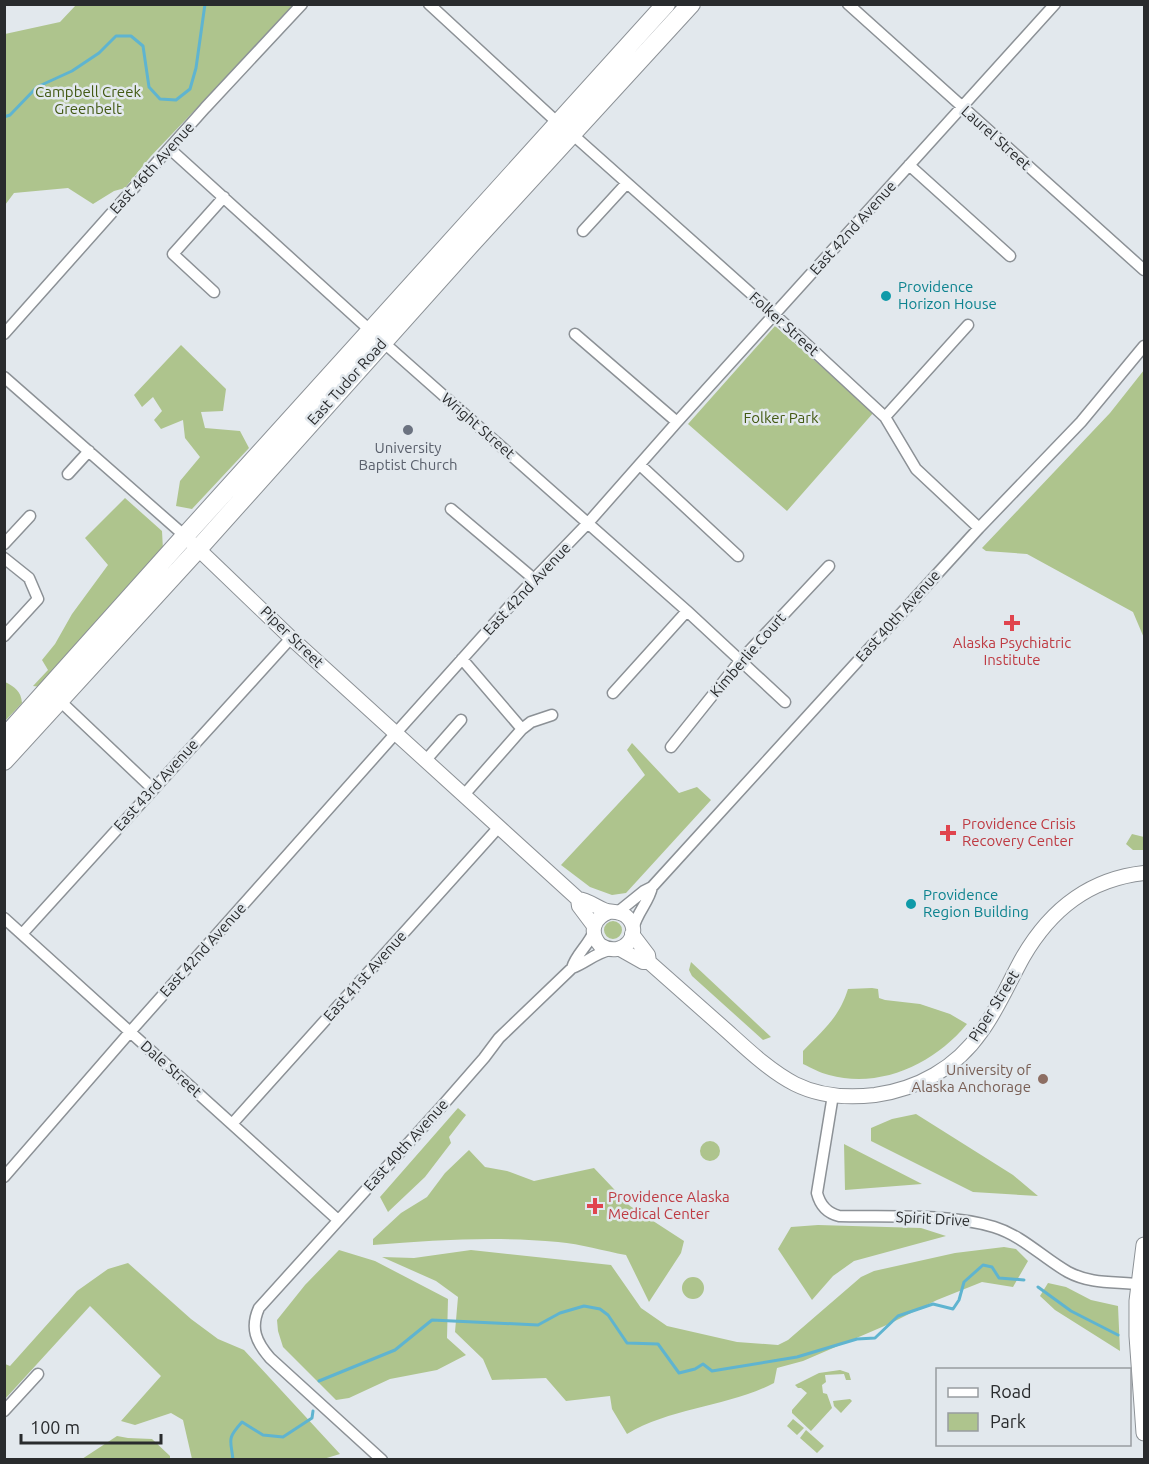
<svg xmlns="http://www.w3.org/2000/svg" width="1149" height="1464" font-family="Ubuntu,sans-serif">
  <rect width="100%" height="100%" fill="#e2e8ed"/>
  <!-- green -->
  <path fill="#aec48d" d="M76,5H295L151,156L125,188L114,191L93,204L68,188L14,193L5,205V34L60,22Z
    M775,326L874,412L787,511L688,424Z
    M181,345L226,389L223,411L201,412L205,428L240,431L249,448L192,509L176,506L180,481L200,457L185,438L183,420L161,429L154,420L162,411L153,397L142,407L134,395Z
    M1144,370V638L1133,612L1027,554L986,551L982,548L1110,413Z
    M125,498L162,531L163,550L41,687L33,686L48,670L42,660L55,644L72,614L108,565L85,538Z
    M5,682C15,687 21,691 22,703L5,721Z
    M632,743L679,793L697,787L711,800L626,893L612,895L590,887L561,865L645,775L627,750Z
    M1132,834L1144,837V850H1133L1126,844Z
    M604 930a9 9 0 1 1 18 0a9 9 0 1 1-18 0Z
    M691,962L771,1037L763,1040L692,976L689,970Z
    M872,988L878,989L879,998L885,1000L920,1004L950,1014L967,1024C934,1064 881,1089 829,1075C820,1073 812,1068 803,1064V1051C823,1030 839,1018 848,989Z
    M458,1108L466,1115L449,1137L451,1143L425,1177L388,1212L380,1197Z
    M916,1114L1013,1175L1038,1196L973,1192L871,1141V1128L892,1119Z
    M700 1151a10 10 0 1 1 20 0a10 10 0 1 1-20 0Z
    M844,1144L922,1184L845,1190Z
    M469,1150L485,1167L507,1171L534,1181L594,1168L630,1206L684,1241L681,1253L649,1302L626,1255C604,1251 581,1244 558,1242C496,1236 435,1240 373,1245V1239L401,1213L427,1197L445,1173Z
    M818,1225L921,1228L946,1236L854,1261L833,1276L812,1300L778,1249L791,1227Z
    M1004,1247L1016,1249L1028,1261L1013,1287L982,1282L937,1300L889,1324L803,1361L777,1368L774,1383C728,1407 672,1407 627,1434L612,1409L610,1396L566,1401L546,1378L492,1380L483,1359L455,1332L458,1297L436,1281L382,1257L414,1258L471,1250L611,1265L641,1308L667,1326L737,1342L778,1345L788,1340L861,1277L874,1271L955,1253Z
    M339,1250L375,1261L448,1299L447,1338L466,1355L437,1370L390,1379L349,1398L336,1400L283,1347L278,1331L277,1320L305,1285Z
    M128,1263L191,1319L218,1339L244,1350L340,1454L320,1460L192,1459L183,1420L171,1413L135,1425L121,1421L161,1376L90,1306L5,1399V1364L10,1366L77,1291L108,1269Z
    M682 1288a11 11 0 1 1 22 0a11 11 0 1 1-22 0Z
    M1048,1283L1066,1287L1091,1300L1118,1306L1120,1351L1055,1310L1040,1296Z
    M840,1370L849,1373L851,1380H846L844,1374L825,1375L826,1382L822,1385L823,1393L827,1394L832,1408L811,1431L792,1413V1410L807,1393L801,1388H798L795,1385L819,1373Z
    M850,1399L852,1401L841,1413L834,1406L833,1401Z
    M793,1419L804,1428L797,1435L787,1426Z
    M806,1430L824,1446L817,1453L800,1438Z
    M117,1436L128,1438L152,1439L170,1456V1459H82Z"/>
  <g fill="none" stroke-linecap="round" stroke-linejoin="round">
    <!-- stream -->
    <path stroke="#5fb4d0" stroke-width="3" d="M4,117L10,115L37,87L72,71L99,53L116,36H131L143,46L149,87L160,99L176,100L190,89L196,68L205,4
      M1038,1287L1071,1311L1118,1335
      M319,1381L395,1350L432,1320L538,1325L560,1313L584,1306L600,1309L608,1315L627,1343L658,1344L679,1373L695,1369L703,1364L712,1371L797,1357L857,1339L875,1338L898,1316L933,1304L953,1309L959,1300L964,1282L983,1265L992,1267L999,1278L1024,1280
      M233,1460C231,1439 226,1440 242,1422L263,1435L283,1437L312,1418L313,1411"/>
    <!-- minor casing -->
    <g stroke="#8c9196" stroke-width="13">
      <path id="minor" d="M429,4L558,123
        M848,4L1144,270
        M572,134L774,314L885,417L916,469L979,528
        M170,149L383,342L687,611L785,702
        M909,165L1010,256
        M583,231L627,183
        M214,292L173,254L224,197
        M4,334L205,108L302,4
        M575,334L677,422
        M4,377L185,536
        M885,417L968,325
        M640,465L738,556
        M68,474L89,451
        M451,509L534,579
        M4,544L30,516
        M4,558L29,578L38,599L4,636
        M462,659L522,729
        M613,693L687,611
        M59,700L153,789
        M671,747L740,661L829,566
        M425,761L461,720
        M463,796L522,729L531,722L552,715
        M618,912L644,891L652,887L979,528L1081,422L1144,346
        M4,918L338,1220
        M633,929C637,912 649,902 652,887
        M22,934L291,638
        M572,968C576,954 589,945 594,931
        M833,1095L817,1193C820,1205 827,1213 839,1216C887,1217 949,1213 994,1227C1023,1236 1043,1258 1068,1272C1092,1285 1118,1281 1144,1285
        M232,1124L498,828
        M4,1177L130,1032L395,734L534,579L588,523L677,422L1055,4
        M4,1411L38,1374
        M382,1460L270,1358C256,1342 250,1328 259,1308L442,1106L484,1058L499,1038L572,968C586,963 595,953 610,950"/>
    </g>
    <!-- tertiary casing -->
    <g stroke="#8c9196" stroke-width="16">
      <path id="tertiary" d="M193,544L291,638L578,899C587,900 595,906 604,910C611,913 619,910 626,916C645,932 623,960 600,945C589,933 593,918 609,912
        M578,899L579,906L594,926
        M632,934L648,955L649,962
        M620,949L643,962H649C675,985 701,1008 727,1031C748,1050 770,1071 795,1084C819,1096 849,1098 875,1095C918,1089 956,1068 981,1032C998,1009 1009,982 1023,957C1051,909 1089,879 1144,873"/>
    </g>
    <!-- secondary casing -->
    <g stroke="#8c9196" stroke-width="17">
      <path id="secondary" d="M1144,1245L1137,1301V1336L1144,1433"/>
    </g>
    <!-- primary casing -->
    <g stroke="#8c9196" stroke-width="20">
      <path id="primary" d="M4,738L185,536L666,4
        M4,761L198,549L471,244L691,4"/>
    </g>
    <!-- minor -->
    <use href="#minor" stroke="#fff" stroke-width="10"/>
    <!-- tertiary -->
    <use href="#tertiary" stroke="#fff" stroke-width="14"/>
    <!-- secondary -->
    <use href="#secondary" stroke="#fff" stroke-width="15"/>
    <!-- primary -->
    <use href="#primary" stroke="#fff" stroke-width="18"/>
  </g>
  <!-- markers -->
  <g fill="#0f9aa8" stroke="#e2e8ed" stroke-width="2">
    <circle cx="886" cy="296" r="6"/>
    <circle cx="911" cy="904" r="6"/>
  </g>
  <circle fill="#6b7280" stroke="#e2e8ed" stroke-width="2" cx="408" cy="430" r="6"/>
  <g fill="#e0444e" stroke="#e2e8ed" stroke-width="2">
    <path d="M1009 614h6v6h6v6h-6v6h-6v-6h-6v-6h6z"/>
    <path d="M945 824h6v6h6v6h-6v6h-6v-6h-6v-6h6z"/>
    <path d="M592 1197h6v6h6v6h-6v6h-6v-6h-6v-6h6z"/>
  </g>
  <circle fill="#8d6e63" stroke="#e2e8ed" stroke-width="2" cx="1043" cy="1079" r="6"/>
  <g text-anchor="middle" stroke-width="5" stroke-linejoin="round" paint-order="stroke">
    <!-- park labels -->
    <g font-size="15" fill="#435a14" stroke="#e2e8ed">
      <text x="88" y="97">Campbell Creek<tspan x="88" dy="17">Greenbelt</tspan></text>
      <text x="781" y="423">Folker Park</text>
    </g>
    <!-- street labels -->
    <g font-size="15" fill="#292b2d" stroke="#e2e8ed">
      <text transform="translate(996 138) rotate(42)" y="5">Laurel Street</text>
      <text transform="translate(152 168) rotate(-48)" y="5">East 46th Avenue</text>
      <text transform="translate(853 228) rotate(-48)" y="5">East 42nd Avenue</text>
      <text transform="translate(784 324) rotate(42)" y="5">Folker Street</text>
      <text transform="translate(347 382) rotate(-48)" y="5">East Tudor Road</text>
      <text transform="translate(478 426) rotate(41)" y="5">Wright Street</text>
      <text transform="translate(527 589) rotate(-47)" y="5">East 42nd Avenue</text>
      <text transform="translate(898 616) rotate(-48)" y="5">East 40th Avenue</text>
      <text transform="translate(292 637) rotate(44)" y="5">Piper Street</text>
      <text transform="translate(748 655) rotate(-49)" y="5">Kimberlie Court</text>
      <text transform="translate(156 785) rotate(-48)" y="5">East 43rd Avenue</text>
      <text transform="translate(203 950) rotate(-48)" y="5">East 42nd Avenue</text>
      <text transform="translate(365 976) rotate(-48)" y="5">East 41st Avenue</text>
      <text transform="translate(994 1006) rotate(-58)" y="5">Piper Street</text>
      <text transform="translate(171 1069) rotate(42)" y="5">Dale Street</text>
      <text transform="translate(406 1145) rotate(-48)" y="5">East 40th Avenue</text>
      <text transform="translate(933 1219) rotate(3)" y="5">Spirit Drive</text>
    </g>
    <!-- culture labels -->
    <g font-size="15" fill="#0d838f" stroke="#e2e8ed" text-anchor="start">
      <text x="898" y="292">Providence<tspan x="898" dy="17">Horizon House</tspan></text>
      <text x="923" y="900">Providence<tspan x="923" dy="17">Region Building</tspan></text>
    </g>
    <!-- worship labels -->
    <g font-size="15" fill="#5b616d" stroke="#e2e8ed">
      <text x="408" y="453">University<tspan x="408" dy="17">Baptist Church</tspan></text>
    </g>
    <!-- health labels -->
    <g font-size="15" fill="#be3a42" stroke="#e2e8ed" text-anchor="start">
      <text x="1012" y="648" text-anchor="middle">Alaska Psychiatric<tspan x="1012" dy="17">Institute</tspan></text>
      <text x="962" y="829">Providence Crisis<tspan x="962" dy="17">Recovery Center</tspan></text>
      <text x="608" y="1202">Providence Alaska<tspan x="608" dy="17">Medical Center</tspan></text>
    </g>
    <!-- education labels -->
    <g font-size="15" fill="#785e54" stroke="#e2e8ed" text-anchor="end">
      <text x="1031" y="1075">University of<tspan x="1031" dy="17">Alaska Anchorage</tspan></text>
    </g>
  </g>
  <!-- border -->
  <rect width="1149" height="1464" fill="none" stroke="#292b2d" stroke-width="12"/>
  <!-- legend -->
  <rect x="936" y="1368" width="195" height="78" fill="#e2e8ed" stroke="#989ca0" stroke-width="1.5"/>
  <rect x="948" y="1388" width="30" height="9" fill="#ffffff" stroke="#989ca0" stroke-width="1.5"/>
  <text x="990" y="1398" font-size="18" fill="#292b2d">Road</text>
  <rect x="948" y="1413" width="30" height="18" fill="#aec48d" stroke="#989ca0" stroke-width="1.5"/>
  <text x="990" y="1428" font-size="18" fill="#292b2d">Park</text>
  <!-- scale -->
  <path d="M21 1434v9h140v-9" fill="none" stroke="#292b2d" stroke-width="3"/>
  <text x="30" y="1434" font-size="18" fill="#292b2d" stroke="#e2e8ed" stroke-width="4.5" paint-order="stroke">100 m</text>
</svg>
